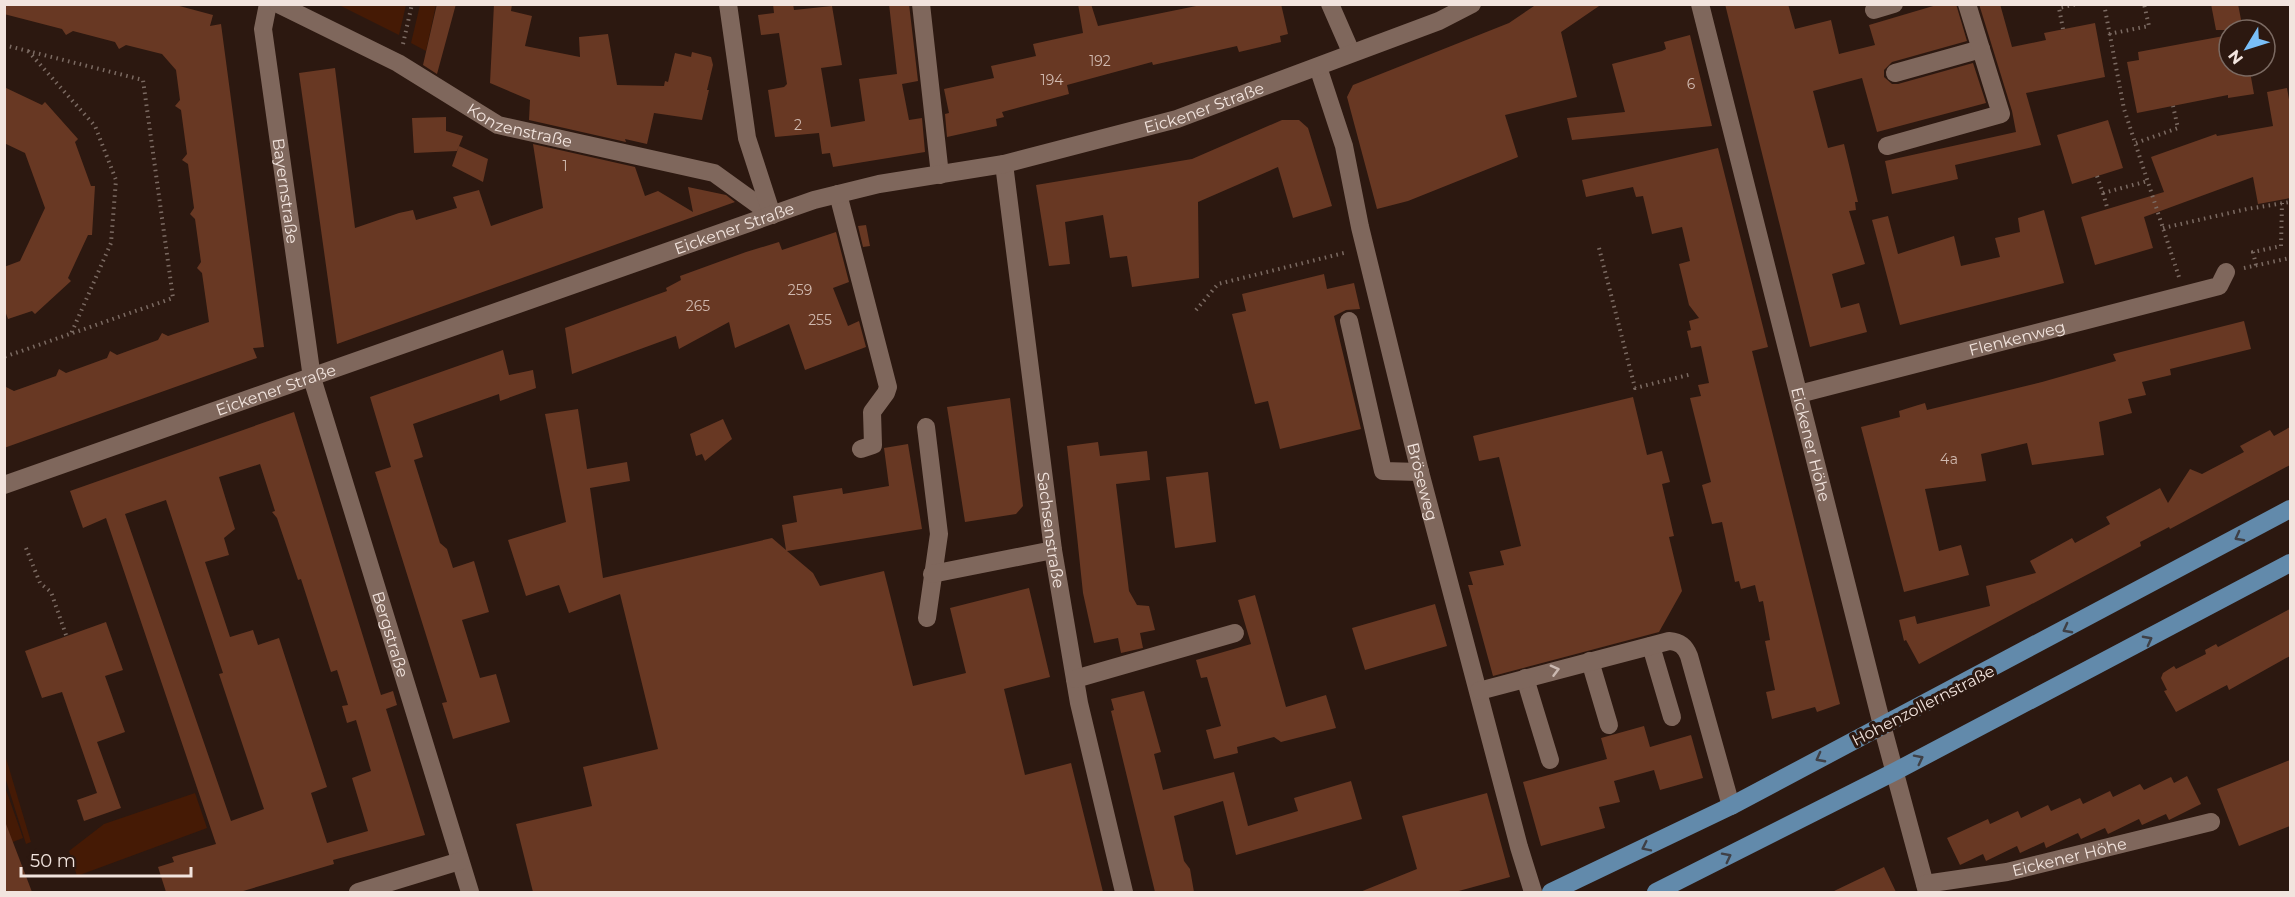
<svg xmlns="http://www.w3.org/2000/svg" width="2295" height="897" font-family="Montserrat,sans-serif">
  <rect width="100%" height="100%" fill="#2c1810"/>
  <!-- green -->
  <path fill="#451a05" d="M339,5H406L399,35Z
    M420,5H436L426,51L411,43Z
    M6,758L31,842L26,844L5,777Z
    M4,784L23,838L5,845H4Z
    M195,793L207,828L77,876L69,851L104,824Z"/>
  <!-- building -->
  <path fill="#683823" fill-rule="evenodd" d="M4,4H172L213,15L210,26L221,24L264,347L253,348L257,358L4,448V386L14,391L56,376L59,369L66,373L107,358L110,351L117,355L158,340L162,333L168,336L209,322L202,273L197,268L201,262L195,219L190,214L194,208L188,164L182,160L187,154L181,110L175,106L180,100L176,70L162,54L126,45L119,49L115,42L73,31L66,35L62,29L4,14Z
    M437,4H456L437,74L423,65Z
    M494,4H512L511,11L532,16L525,46L580,57L579,37L608,34L617,85L664,86L665,81L668,82L675,53L691,57L692,52L711,57L713,65L707,90H709L702,120L654,113L647,144L625,139L626,142L529,120L530,100L490,83Z
    M773,4H793L794,10L832,6L842,65L821,68L831,127L865,121L859,79L897,74L889,4H909L918,81L902,84L909,120L922,118L925,152L833,167L830,153L822,154L819,133L775,137L768,90L784,87L787,84L779,33L761,35L758,15L774,13Z
    M1078,4H1091L1098,26L1206,4H1281L1288,34L1280,36L1281,42L1239,52L1237,46L1153,65L1152,62L1067,85L1069,94L1002,112L1004,117L996,119L997,126L947,137L945,114L949,113L944,89L994,78L991,66L1036,56L1033,44L1083,33Z
    M1537,4H1602L1561,32L1577,97L1505,115L1518,157L1408,201L1377,209L1347,97L1353,85L1509,23Z
    M1725,4H1788L1795,29L1831,20L1839,54L1875,45L1869,25L1940,4H1956L1967,41L1892,62L1884,70V77L1892,84H1898L1973,63L1986,103L1877,132L1862,78L1813,91L1828,148L1844,144L1858,202H1855L1856,210L1849,211L1865,264L1832,274L1841,308L1859,303L1867,332L1810,347Z
    M1979,4H2000L2012,47L2046,40L2044,33L2095,23L2105,77L2026,93L2041,145L1955,165L1958,179L1892,194L1885,161L2016,132L2012,111Z
    M2211,4H2238L2243,30H2216Z
    M1690,35L1712,126L1572,140L1567,118L1625,112L1612,64L1662,51L1666,49L1664,42Z
    M2229,35V66H2249L2254,94L2228,98V95L2137,113L2127,62L2139,60L2138,52Z
    M335,68L355,228L399,213L413,210L416,220L457,208L453,197L479,190L491,226L543,208L533,144L635,167L645,196L658,191L693,212L688,187L726,195L735,202L337,344L299,73Z
    M4,87L42,105L45,102L78,139L75,142L91,186H95L92,235H88L68,278L71,281L35,314L32,311L8,319L4,308V267L20,261L45,208L25,153L4,143Z
    M2287,88L2290,105V198L2258,204L2253,177L2144,217L2153,248L2095,265L2081,217L2164,192L2151,157L2216,134L2217,136L2273,126L2267,92Z
    M446,117V131L463,136L457,151L414,153L412,118Z
    M1282,120H1299L1308,128L1332,206L1293,218L1278,167L1198,202L1199,278L1132,287L1127,256L1110,258L1103,215L1065,222L1070,264L1049,266L1036,185L1192,159Z
    M2108,120L2123,168L2072,184L2057,135Z
    M459,146L488,159L483,182L452,166Z
    M1718,148L1768,347L1752,351L1840,704L1817,712L1815,707L1772,719L1766,692L1775,690L1765,641L1770,640L1763,601L1759,602L1755,585L1741,589L1739,581L1735,582L1722,522L1712,524L1702,485L1711,482L1690,398L1701,396L1698,385L1709,383L1701,346L1691,348L1687,331L1691,330L1689,321L1699,318L1689,305L1679,264L1690,261L1682,227L1652,234L1643,196L1636,197L1633,187L1586,197L1582,180Z
    M2044,210L2064,283L1900,325L1872,220L1888,216L1898,254L1954,236L1961,266L2000,257L1995,238L2020,232L2018,218Z
    M866,225L870,246L863,247L858,226Z
    M836,232L849,282L833,288L848,326L859,321L866,347L805,370L789,324L735,348L729,322L679,349L676,336L572,374L565,328L667,291L666,288L681,280L680,276L746,252L779,242L782,250Z
    M1324,274L1327,289L1354,283L1360,309L1346,310L1334,316L1361,429L1280,449L1268,401L1255,404L1232,314L1246,311L1242,294Z
    M2244,321L2251,349L2170,369L2171,375L2142,382L2146,395L2128,399L2132,413L2099,422L2104,455L2032,465L2027,443L1981,454L1986,481L1925,489L1939,551L1961,545L1969,575L1904,592L1861,427L1900,417L1899,411L1915,406L1925,403L1927,410L2042,382L2116,361L2113,354Z
    M503,350L509,375L533,370L536,388L500,401L499,394L413,424L423,457L414,460L440,543L447,549L453,568L474,561L489,612L462,620L480,678L496,674L510,722L453,739L442,703L447,702L375,472L391,467L370,397Z
    M1633,397L1647,455L1662,451L1670,482L1662,484L1674,536L1669,537L1682,591L1659,632L1493,676L1468,585H1473L1469,572L1504,565L1500,551L1521,546L1499,457L1479,461L1473,436Z
    M1010,398L1023,506L1016,514L965,522L947,407Z
    M578,409L587,469L627,462L630,481L590,488L603,578L772,538L786,550L782,525L797,522L793,496L842,488L843,494L889,486L884,448L908,444L922,529L787,551L813,573L820,586L884,571L913,686L966,673L950,608L1029,588L1050,677L1004,689L1025,775L1071,763L1103,892H533L516,824L592,806L583,767L658,749L620,594L569,613L559,585L526,596L508,540L566,522L545,414Z
    M294,412L381,695L393,691L397,705L386,709L425,835L333,860L334,864L240,892H166L158,867L174,862L172,857L216,844L106,518L83,528L70,491ZM260,464L275,511L272,512L277,518L298,580L301,579L331,672L337,670L348,705L342,706L347,723L356,720L371,771L352,778L368,831L327,843L311,793L327,787L279,638L258,645L253,630L230,637L205,562L229,555L224,538L235,529L219,477ZM166,500L223,673L219,674L264,809L231,821L125,514Z
    M723,419L732,439L705,461L702,454L696,456L690,434Z
    M2290,427V465L2170,529L2169,527L2146,539L2140,542L2141,546L1919,664L1906,640L1904,641L1899,620L1915,616L1917,624L1990,606L1986,586L2036,573L2030,561L2072,538L2075,543L2110,524L2106,517L2151,493L2160,488L2168,503L2190,469L2202,474L2244,452L2240,446L2270,430L2274,436Z
    M1098,442L1100,456L1147,451L1150,480L1116,484L1129,591L1137,605L1149,606L1155,630L1140,633L1143,648L1121,653L1118,638L1094,643L1083,593L1077,536L1067,446Z
    M1208,472L1216,542L1175,548L1166,477Z
    M1255,595L1286,707L1326,695L1336,728L1281,742L1274,737L1237,747L1238,753L1214,759L1206,730L1221,726L1207,677L1201,678L1196,660L1251,644L1238,600Z
    M1435,604L1447,646L1365,670L1352,628Z
    M2290,609V656L2229,690L2227,685L2176,712L2164,691L2167,690L2161,678L2163,673L2174,666L2176,669L2206,654L2205,650L2216,644L2218,647Z
    M106,622L123,670L105,676L125,732L97,742L121,808L84,821L77,800L97,793L62,692L42,698L25,651Z
    M1144,691L1161,752L1154,754L1163,790L1234,772L1248,826L1298,811L1294,798L1351,781L1362,819L1236,855L1223,801L1174,816L1184,861L1190,869L1194,892H1155L1111,711L1114,710L1111,699Z
    M1644,726L1650,747L1691,735L1703,778L1660,790L1654,770L1614,781L1620,802L1599,807L1605,828L1541,846L1523,782L1607,759L1601,738Z
    M2290,760V826L2239,846L2217,789Z
    M2187,776L2201,804L2169,820L2166,814L2142,825L2139,819L2108,834L2105,828L2081,839L2078,833L2046,848L2044,842L2020,853L2017,846L1986,861L1983,854L1960,865L1947,838L1988,819L1990,824L2018,811L2021,818L2048,805L2051,811L2080,798L2083,804L2110,791L2113,797L2140,784L2144,790L2171,777L2174,783Z
    M1487,793L1510,877L1455,892H1360L1417,869L1402,816Z
    M6,824L32,892H4Z
    M1884,867L1896,892H1832Z"/>
  <g fill="none" stroke-linecap="round" stroke-linejoin="round">
    <!-- path -->
    <path stroke="#7b6a62" stroke-width="4" stroke-dasharray="1.5 4.5" stroke-linecap="butt" d="M2104,4L2124,109L2179,277
      M2063,29L2059,8L2077,4
      M2109,34L2149,26L2144,4
      M403,44L412,4
      M4,45L143,80L173,298L4,357
      M28,51L95,126L116,180L111,243L71,334
      M2136,143L2178,128L2173,106
      M2097,176L2103,193L2148,181
      M2103,193L2107,207
      M2163,228L2247,209L2290,202
      M1599,248L1635,388L1692,374
      M2256,265L2253,252L2281,246L2282,203
      M2244,268L2290,258
      M1196,310L1218,284L1348,252
      M26,548L40,583L51,592L66,635"/>
    <!-- minor -->
    <g stroke="#7f675c" stroke-width="18">
      <path id="s1" d="M268,4L263,29L312,378L470,892"/>
      <path id="s2" d="M278,4L398,63L498,125L714,173L772,215"/>
      <path d="M728,4L747,138L772,215"/>
      <path d="M921,4L940,175"/>
      <path d="M1330,4L1351,52"/>
      <path id="s3" d="M1700,4L1882,725L1927,892"/>
      <path d="M1874,10L1894,4"/>
      <path id="s4" d="M1318,67L1344,146L1360,227L1420,472L1519,847L1533,892"/>
      <path d="M1895,73L1981,49"/>
      <path d="M1887,146L2001,114L1967,4"/>
      <path id="s5" d="M1004,164L1053,550L1079,703L1124,892"/>
      <path d="M838,194L888,387L886,393L872,412L873,445L861,449"/>
      <path d="M1349,321L1383,471L1420,472"/>
      <path id="s6" d="M1799,394L2219,286L2226,272"/>
      <path d="M926,427L939,534L927,618"/>
      <path id="s7" d="M4,485L814,200L879,184L1004,164L1177,119L1439,21L1472,4"/>
      <path d="M932,574L1053,550"/>
      <path d="M1651,646L1672,717"/>
      <path d="M1590,661L1609,725"/>
      <path d="M1525,678L1550,760"/>
      <path d="M1075,679L1235,633"/>
      <path d="M1479,691L1669,641C1680,642 1685,646 1689,656L1731,806"/>
      <path id="s8" d="M1925,884L2007,872L2211,822"/>
      <path d="M358,892L460,861"/>
    </g>
    <!-- major -->
    <path stroke="#628aab" stroke-width="18" d="M1551,892L1731,806L2290,509
      M1656,892L1896,771L2290,563"/>
  </g>
  <!-- one-way arrows -->
  <defs><path id="oneway-chevron" d="M-2-3.5L2.5 0L-2 3.5" fill="none" stroke-width="1.6" stroke-linecap="round" stroke-linejoin="round" transform="scale(1.5)"/></defs>
  <g stroke="#3f4046">
    <use href="#oneway-chevron" transform="translate(2239 537) rotate(152)"/>
    <use href="#oneway-chevron" transform="translate(2067 629) rotate(152)"/>
    <use href="#oneway-chevron" transform="translate(2148 640) rotate(-28)"/>
    <use href="#oneway-chevron" transform="translate(1820 758) rotate(152)"/>
    <use href="#oneway-chevron" transform="translate(1919 759) rotate(-27)"/>
    <use href="#oneway-chevron" transform="translate(1646 847) rotate(154)"/>
    <use href="#oneway-chevron" transform="translate(1727 857) rotate(-27)"/>
  </g>
  <use stroke="#cab8b0" href="#oneway-chevron" transform="translate(1555 670) rotate(-15)"/>
  <g text-anchor="middle" stroke-width="6" stroke-linejoin="round" paint-order="stroke">
    <!-- number labels -->
    <g font-size="14" fill="#d0b9af">
      <text x="1100" y="66">192</text>
      <text x="1052" y="85">194</text>
      <text x="1691" y="89">6</text>
      <text x="798" y="130">2</text>
      <text x="565" y="171">1</text>
      <text x="800" y="295">259</text>
      <text x="698" y="311">265</text>
      <text x="820" y="325">255</text>
      <text x="1949" y="464">4a</text>
    </g>
    <!-- street labels -->
    <g font-size="16" fill="#f2e4de" stroke="#2c1810">
      <text dy="6" stroke="none"><textPath href="#s7" startOffset="1260">Eickener Straße</textPath></text>
      <text dy="6" stroke="none"><textPath href="#s2" startOffset="272">Konzenstraße</textPath></text>
      <text dy="6" stroke="none"><textPath href="#s1" startOffset="189">Bayernstraße</textPath></text>
      <text dy="6" stroke="none"><textPath href="#s7" startOffset="774">Eickener Straße</textPath></text>
      <text dy="6" stroke="none"><textPath href="#s6" startOffset="225">Flenkenweg</textPath></text>
      <text dy="6" stroke="none"><textPath href="#s7" startOffset="288">Eickener Straße</textPath></text>
      <text dy="6" stroke="none"><textPath href="#s3" startOffset="454">Eickener Höhe</textPath></text>
      <text dy="6" stroke="none"><textPath href="#s4" startOffset="428">Bröseweg</textPath></text>
      <text dy="6" stroke="none"><textPath href="#s5" startOffset="369">Sachsenstraße</textPath></text>
      <text dy="6" stroke="none"><textPath href="#s1" startOffset="646">Bergstraße</textPath></text>
      <text transform="translate(1923 705) rotate(-27)" y="6">Hohenzollernstraße</text>
      <text dy="6" stroke="none"><textPath href="#s8" startOffset="147">Eickener Höhe</textPath></text>
    </g>
  </g>
  <!-- border -->
  <rect width="2295" height="897" fill="none" stroke="#f2e4de" stroke-width="12"/>
  <!-- north arrow -->
  <g transform="translate(2247 48) rotate(232)"><circle r="28" fill="#2c1810" stroke="#7b6a62" stroke-width="1.5"/>
  <path d="M0-4.5L10 22L0 15L-10 22Z" fill="#79bff8"/>
  <text y="-9" font-size="16" font-weight="bold" text-anchor="middle" fill="#f2e4de">N</text>
  </g>
  <!-- scale -->
  <path d="M21 867v9h170v-9" fill="none" stroke="#f2e4de" stroke-width="3"/>
  <text x="30" y="867" font-size="18" fill="#f2e4de" stroke="#2c1810" stroke-width="4.5" paint-order="stroke">50 m</text>
</svg>
